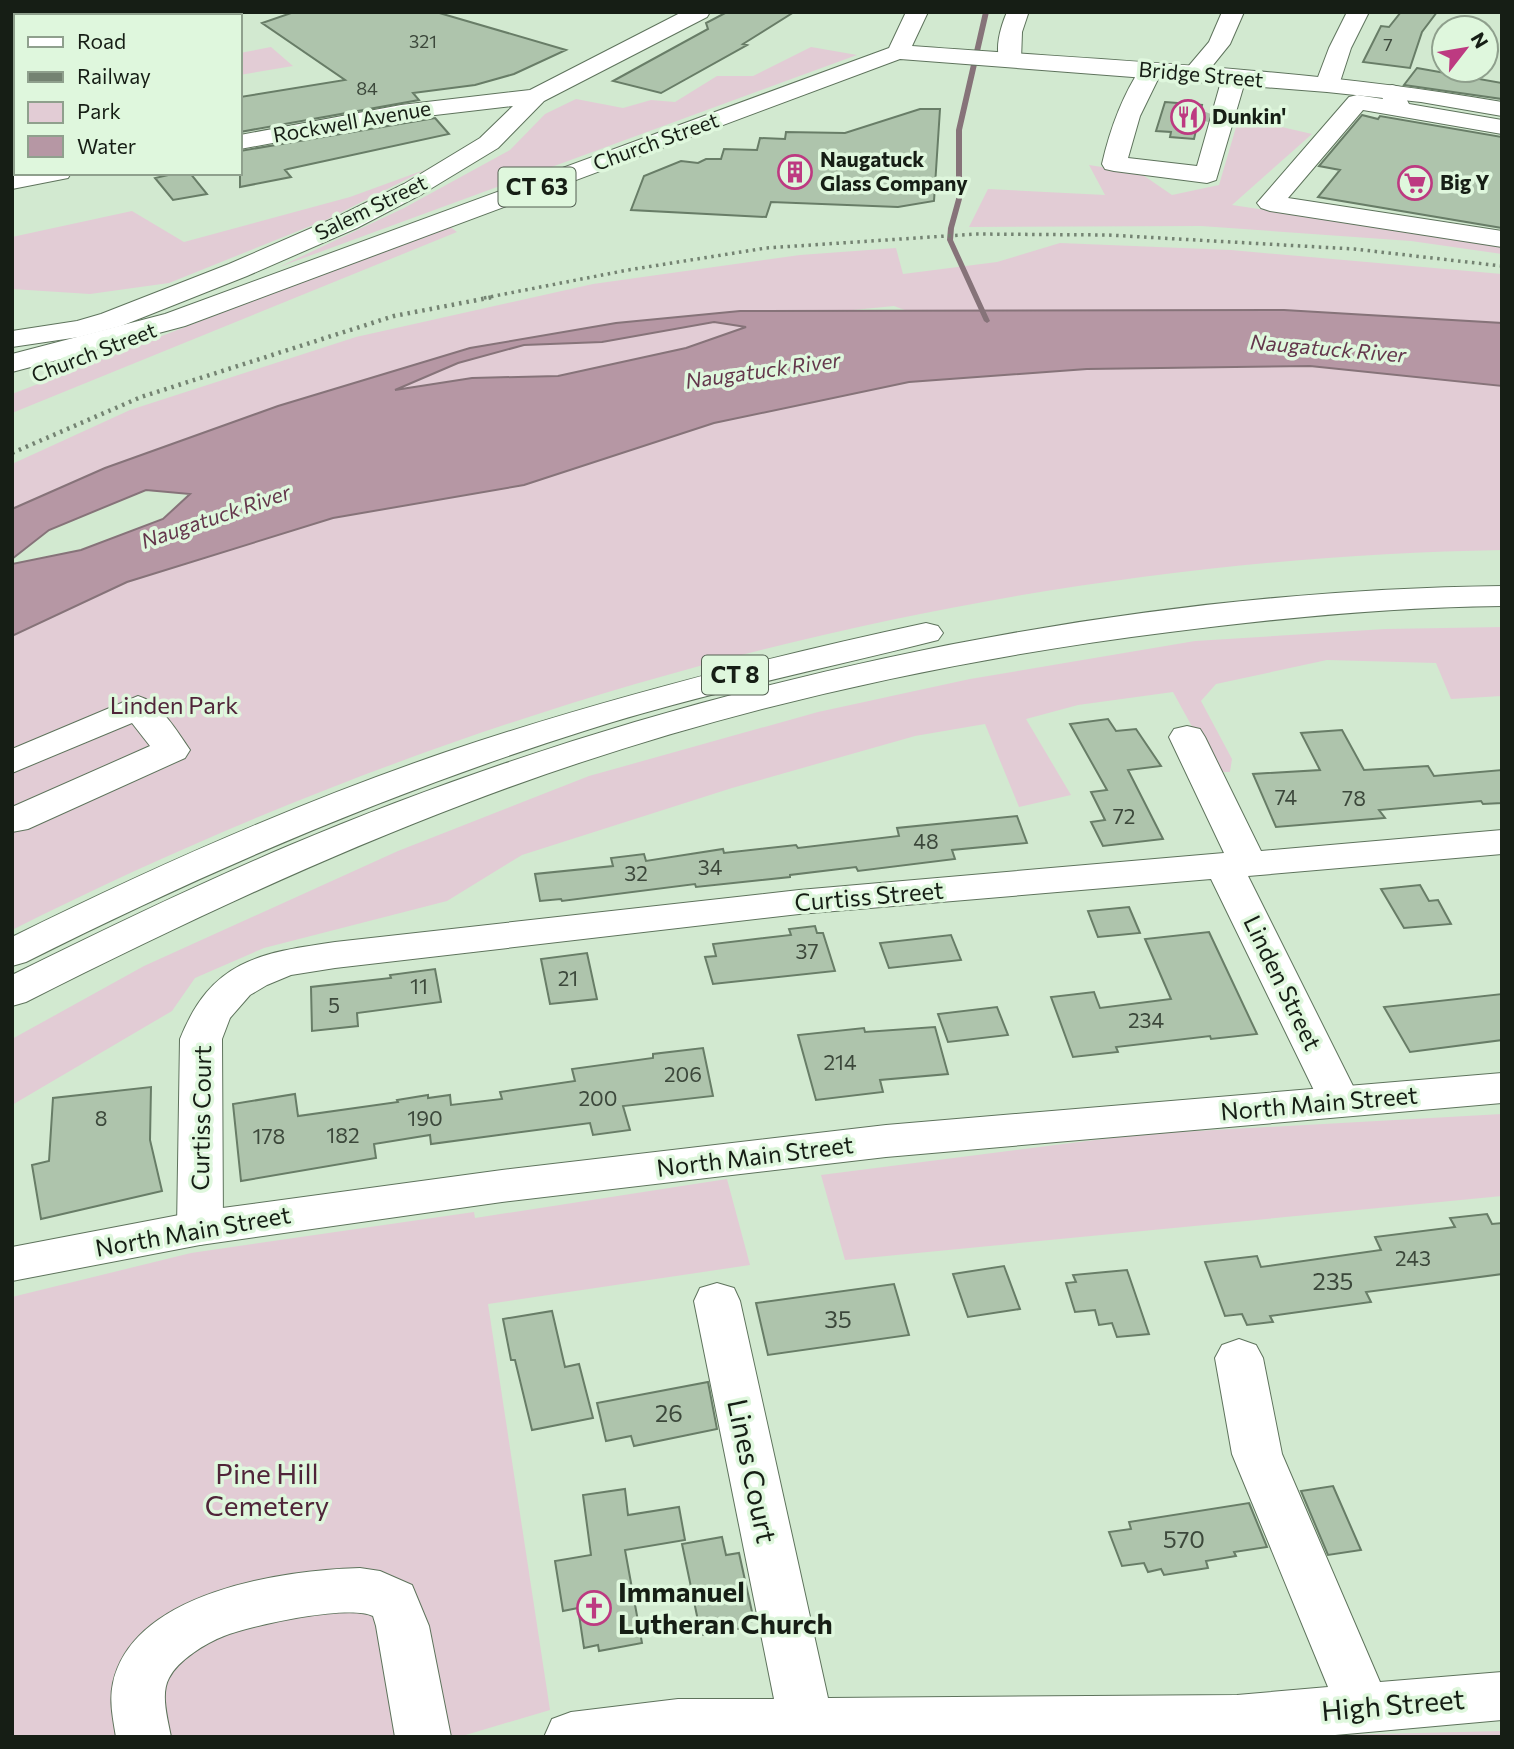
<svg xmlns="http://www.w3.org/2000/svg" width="1514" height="1749" font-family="Commissioner,sans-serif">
  <rect width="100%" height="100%" fill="#d2e9d0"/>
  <!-- green -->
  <path fill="#e2ccd5" d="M271,47L293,66L240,75V53Z
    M811,47L857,55L279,267L404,208L510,150L545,114L576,99L623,108L651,100L675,102L717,76H753Z
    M1239,117L1312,134L1232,205L1502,245V254L1411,241L1201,226L969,227L988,189L1105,195L1089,165L1140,173L1172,195L1219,185Z
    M427,169L328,219L169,283L90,294L12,289V237L132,211L184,242L350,197Z
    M448,225L457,232L12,413V394Z
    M1060,243L1231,250L1502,274V324H943L894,306L791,316L740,311L470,348L105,468L12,509V464L130,410L356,337L593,284L800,255L896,248L903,274L997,262Z
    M714,322L748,326L686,348L558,376L472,378L391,391L458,363L524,345L602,342Z
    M1310,366L1502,386V550C985,559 473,698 12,930V636L127,582L333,518L524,485L714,423L909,382L1087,369Z
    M1502,627V696L1451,699L1436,663L1327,660L1216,684L1201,701L1232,759L1230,772H1217L1173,692L1078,705L1026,719L1071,795L1019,807L985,724L915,736L732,788L522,855L447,901L264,948L195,978L172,1011L12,1105V1039L144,966L398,851L589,776L818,712L970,679L1195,641L1385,629Z
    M1502,1114V1196L845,1260L821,1175L1142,1134Z
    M727,1179L750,1265L488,1304L550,1710L459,1737H12V1297L191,1253L474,1212L475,1218Z
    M1502,1731V1737H1248Z"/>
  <!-- water -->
  <path fill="#b697a4" stroke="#867379" stroke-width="2" fill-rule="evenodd" d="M1284,310L1502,323V386L1310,366L1087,369L909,382L714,423L524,485L333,518L127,582L12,636V564L81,550L163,519L190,494L146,490L49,530L12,559V509L105,468L278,406L470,348L616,323L740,311ZM714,322L746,327L686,348L558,376L472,378L395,390L458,363L524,345L602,342Z"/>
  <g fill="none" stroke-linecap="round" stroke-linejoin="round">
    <!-- stream -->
    <path fill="#867379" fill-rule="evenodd" d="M983,12H989L962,130V199L954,228L953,240L990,321L987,323L984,321L947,240L948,228L956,199V130Z"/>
  </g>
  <!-- building -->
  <path fill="#aec4ac" stroke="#687d67" stroke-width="2" d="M294,12H436L566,50L514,74L475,85L413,93L419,100L240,132V97L345,80L262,23Z
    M727,12H794L743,44L747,45L661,93L613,81L708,29L706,23Z
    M1401,12H1437L1422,32L1410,68L1363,62L1381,26L1389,27Z
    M1417,68L1502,83V99L1404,85Z
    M1165,102L1202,105L1194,139L1170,137L1171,132L1156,131Z
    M920,109H940L934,201L898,207L771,202L766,217L631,210L644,176L681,161L698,163L706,159H721L724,149L757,150L760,138L785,139L786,132L845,133Z
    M1362,115L1378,119L1380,116L1502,137V228L1318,197L1340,170L1319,166Z
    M435,118L449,134L288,169L285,170L291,177L240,187V151Z
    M177,173H190L207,194L173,200L155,178Z
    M1108,719L1116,731L1136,729L1161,766L1128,770L1163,839L1103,846L1091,822L1105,820L1091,792L1107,790L1070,724Z
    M1342,730L1364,770L1428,766L1434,776L1502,770V803L1483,804L1481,801L1379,810L1385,818L1276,827L1253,774L1320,770L1301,733Z
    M1017,816L1027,843L952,850L955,859L858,871L856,867L790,875V877L696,887L695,884L562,901L561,899L540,901L535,874L613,866L611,858L644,854L646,861L723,849L724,853L796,845L798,848L899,836L897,828Z
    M1420,885L1429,901L1438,900L1451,924L1404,928L1381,889Z
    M1129,907L1140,933L1098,937L1088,911Z
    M815,926L817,933H823L835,971L713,984L705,957L716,956L713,944L791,935L789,929Z
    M1209,932L1257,1034L1211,1039L1210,1036L1116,1047L1118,1052L1073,1057L1051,997L1094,992L1100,1008L1171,999L1145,939Z
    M951,935L961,960L889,968L880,943Z
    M587,953L597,999L550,1004L541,959Z
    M435,969L441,1002L357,1013L358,1026L312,1031L311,987L391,978L390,975Z
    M1502,994V1040L1410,1052L1384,1007Z
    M997,1007L1008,1035L948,1042L938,1014Z
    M935,1027L948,1074L880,1080L883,1092L816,1100L798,1035L864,1028L865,1032Z
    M703,1048L713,1096L623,1106L630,1130L593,1135L590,1123L431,1144L430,1135L374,1144L376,1158L241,1181L233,1104L295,1094L298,1116L398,1102L397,1100L428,1095V1098L450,1095L451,1105L502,1099L500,1092L575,1081L572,1069L653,1058V1054Z
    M151,1087L150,1140L162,1191L41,1219L32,1165L49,1161L53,1098Z
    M1487,1214L1492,1224L1502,1223V1274L1366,1292L1371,1302L1270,1316L1273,1322L1247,1325L1242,1314L1225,1316L1205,1262L1257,1256L1261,1267L1381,1250L1375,1237L1455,1227L1450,1218Z
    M1004,1266L1020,1309L968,1317L953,1274Z
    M1127,1270L1149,1334L1117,1337L1112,1323L1099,1325L1095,1310L1075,1312L1066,1283L1076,1282L1073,1275Z
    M894,1284L909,1335L768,1355L756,1303Z
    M552,1311L565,1367L579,1364L593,1418L532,1430L515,1360H511L503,1319Z
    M708,1382L717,1429L634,1446L631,1436L606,1441L597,1403Z
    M1333,1486L1361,1550L1328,1555L1301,1491Z
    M625,1489L628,1515L679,1507L685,1540L625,1550L642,1643L599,1651L598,1645L584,1648L578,1608L563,1611L555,1561L591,1555L583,1495Z
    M1249,1503L1267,1547L1234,1552L1236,1556L1206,1561L1208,1568L1164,1575L1161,1569L1148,1572L1144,1563L1122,1566L1109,1532L1131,1529L1129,1522Z
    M722,1537L726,1555L739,1553L754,1621L742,1623L743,1628L701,1635L682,1544Z"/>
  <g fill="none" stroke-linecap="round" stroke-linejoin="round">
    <!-- minor-tunnel -->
    <path stroke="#acc0ab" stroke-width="24" stroke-dasharray="24 12" stroke-linecap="butt" d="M1208,122L1211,114"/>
    <!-- minor casing -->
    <g stroke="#5e735c" stroke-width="2">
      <path id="minor" d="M12,12H24L27,16H16V23L12,22Z
        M173,12H215L212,16H170Z
        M682,12H710L707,17L544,101L498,148L422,194L357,228L247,276L121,326L79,337L12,347V331L77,321L101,314L229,264L339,216L404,184L480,138L513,106L401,119L240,149V135L401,105L530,90Z
        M1007,12L1028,14L1022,32L1021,60L1018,65H1002C993,51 1001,26 1007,12Z
        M1222,12H1244L1230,44L1201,80H1185L1181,75L1209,42Z
        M1347,12H1369L1351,48L1339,85L1335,90H1319L1315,85L1329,48Z
        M1150,64L1158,66L1162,71L1140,116L1128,158L1197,166L1222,78L1226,73H1242L1246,78L1216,180L1207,183L1114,171L1105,169L1102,164C1110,129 1122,96 1142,66Z
        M1392,85L1400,87L1409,104L1502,120V134L1363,110L1288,198L1502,231V247L1270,211L1261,208L1257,203L1349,97L1357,95L1383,99L1380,92L1384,87Z
        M12,173H71L68,178L12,189Z
        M138,696C160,702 177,731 190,750L185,758L28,829L12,832V807L150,746L132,723L12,773V749Z
        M1187,726L1200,729L1205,737L1261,851L1502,830V854L1248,876L1361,1102L1355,1113L1340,1117L1325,1113L1211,879L799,914L335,968L291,975L267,985L250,995L230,1018L222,1039L223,1228L216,1240L200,1245L184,1240L177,1228L180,1039C211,961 258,953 335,942L799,890L1224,853L1169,737L1174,729Z
        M717,1283L734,1288L740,1301L828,1698L1237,1695L1328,1687L1232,1454L1215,1358L1222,1345L1239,1339L1256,1345L1263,1358L1282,1454L1380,1682L1502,1672V1720L1313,1737H544L552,1719L571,1712L678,1699H774L694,1301L700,1288Z
        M360,1568L380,1571L412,1585L429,1626L451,1737H395L376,1626L373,1616C349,1604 252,1625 224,1636C206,1643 178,1660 169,1678C160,1694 168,1720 171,1737H116C113,1719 109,1701 113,1683C133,1592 282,1570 360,1568Z"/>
    </g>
    <!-- major casing -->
    <g stroke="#5e735c" stroke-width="2">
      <path id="major" d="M906,12H928L912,46C1109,61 1307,68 1502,102V116L1421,102L1327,92L900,59L185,326L12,372V354L165,314L889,48Z
        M1502,1073V1103L886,1157L502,1202L200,1245L12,1281V1247L200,1211L502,1170L886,1125Z"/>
    </g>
    <!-- highway casing -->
    <g stroke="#5e735c" stroke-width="2">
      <path id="highway" d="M1502,586V606C1391,607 1280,618 1170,632C929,662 691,717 464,804C314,861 170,929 26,1002L12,1006V975C103,930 194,886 288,846C661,688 1096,591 1502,586Z
        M926,623L938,626L943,633L938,640C819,670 700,694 584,731C391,792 207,871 26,962L12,966V937C153,867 297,803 446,752C603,699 764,658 926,623Z"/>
    </g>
    <!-- minor -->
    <use href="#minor" fill="#fff" fill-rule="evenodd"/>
    <!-- major -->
    <use href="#major" fill="#fff" fill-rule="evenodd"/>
    <!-- highway -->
    <use href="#highway" fill="#fff" fill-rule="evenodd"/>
    <!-- rail-far1 -->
    <path stroke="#748372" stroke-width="3.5" stroke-dasharray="2.5 4.5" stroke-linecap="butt" d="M484,298L628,270L766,248L976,234L1108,235L1354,249L1502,266"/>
    <!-- rail -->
    <path stroke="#748372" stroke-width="4.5" stroke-dasharray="2.5 5" stroke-linecap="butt" d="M12,453L141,397L394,316L493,297"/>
  </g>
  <!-- icons -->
  <defs>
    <g id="restaurant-ring" transform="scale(1.75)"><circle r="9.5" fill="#dff7dd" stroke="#bd3a81" stroke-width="1.5"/><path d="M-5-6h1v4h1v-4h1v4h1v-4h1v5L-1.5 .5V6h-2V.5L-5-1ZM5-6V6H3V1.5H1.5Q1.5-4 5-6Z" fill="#bd3a81"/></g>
    <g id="building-ring" transform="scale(1.75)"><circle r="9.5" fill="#dff7dd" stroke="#bd3a81" stroke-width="1.5"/><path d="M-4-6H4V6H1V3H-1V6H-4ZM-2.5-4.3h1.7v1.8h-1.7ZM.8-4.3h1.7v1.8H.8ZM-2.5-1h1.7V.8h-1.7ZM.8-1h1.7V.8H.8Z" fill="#bd3a81"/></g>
    <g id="supermarket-ring" transform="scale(1.75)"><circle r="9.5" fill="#dff7dd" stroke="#bd3a81" stroke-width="1.5"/><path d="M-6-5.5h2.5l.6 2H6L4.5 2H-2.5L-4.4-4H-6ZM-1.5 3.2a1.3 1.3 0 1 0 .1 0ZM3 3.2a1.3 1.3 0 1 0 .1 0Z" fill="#bd3a81"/></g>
    <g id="church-ring" transform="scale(1.75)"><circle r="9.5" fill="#dff7dd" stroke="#bd3a81" stroke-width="1.5"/><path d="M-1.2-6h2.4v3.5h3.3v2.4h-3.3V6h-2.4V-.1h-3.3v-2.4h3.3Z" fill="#bd3a81"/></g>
  </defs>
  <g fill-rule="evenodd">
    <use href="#restaurant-ring" x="1188" y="117"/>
    <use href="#building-ring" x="795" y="172"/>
    <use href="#supermarket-ring" x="1415" y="183"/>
    <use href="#church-ring" x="594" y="1608"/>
  </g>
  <g text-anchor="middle" stroke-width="7" stroke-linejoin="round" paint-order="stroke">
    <!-- far-number labels -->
    <g font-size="18" fill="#3c483b">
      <text x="423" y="48">321</text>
      <text x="1388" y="51">7</text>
      <text x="367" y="95">84</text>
    </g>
    <!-- far-street labels -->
    <g font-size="21" fill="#161e15" stroke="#dff7dd">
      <text transform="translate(1201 75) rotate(5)" y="7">Bridge Street</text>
      <text transform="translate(352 122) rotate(-10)" y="7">Rockwell Avenue</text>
      <text transform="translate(656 142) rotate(-20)" y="7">Church Street</text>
      <text transform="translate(371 208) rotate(-26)" y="7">Salem Street</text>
      <text transform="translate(94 353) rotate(-21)" y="7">Church Street</text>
    </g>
    <!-- far-poi labels -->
    <g font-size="21" font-weight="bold" fill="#161e15" stroke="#dff7dd" text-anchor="start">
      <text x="1212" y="124">Dunkin'</text>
      <text x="820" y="167">Naugatuck<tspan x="820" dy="24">Glass Company</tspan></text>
      <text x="1440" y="190">Big Y</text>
    </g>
    <!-- far-water labels -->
    <g font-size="21" font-style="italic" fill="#64374c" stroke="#dff7dd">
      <text transform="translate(1328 349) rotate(5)" y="7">Naugatuck River</text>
      <text transform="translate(763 371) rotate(-8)" y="7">Naugatuck River</text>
      <text transform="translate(216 517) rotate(-19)" y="7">Naugatuck River</text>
    </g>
    <!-- number labels -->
    <g font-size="21" fill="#3c483b">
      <text x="1286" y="805">74</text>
      <text x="1354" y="806">78</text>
      <text x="1124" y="824">72</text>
      <text x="926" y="849">48</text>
      <text x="710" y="875">34</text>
      <text x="636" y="881">32</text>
      <text x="807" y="959">37</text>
      <text x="568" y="986">21</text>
      <text x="419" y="994">11</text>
      <text x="334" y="1013">5</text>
      <text x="1146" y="1028">234</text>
      <text x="840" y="1070">214</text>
      <text x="683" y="1082">206</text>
      <text x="598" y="1106">200</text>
      <text x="101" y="1126">8</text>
      <text x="425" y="1126">190</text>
      <text x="343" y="1143">182</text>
      <text x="269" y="1144">178</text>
      <text x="1413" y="1266">243</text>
    </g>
    <!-- shield labels -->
    <g fill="#dff7dd" stroke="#525f51" stroke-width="2">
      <rect x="498.5" y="167.5" width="77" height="39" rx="5"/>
      <rect x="702" y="655.5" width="66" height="39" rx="5"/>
    </g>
    <g font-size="23" font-weight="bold" fill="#161e15">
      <text x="537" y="195">CT 63</text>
      <text x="735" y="683">CT 8</text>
    </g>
    <!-- park labels -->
    <g font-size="24" fill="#502439" stroke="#dff7dd">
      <text x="174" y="714">Linden Park</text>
    </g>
    <!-- street labels -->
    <g font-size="24" fill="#161e15" stroke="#dff7dd">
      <text transform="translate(869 897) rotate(-5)" y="8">Curtiss Street</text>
      <text transform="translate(1282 983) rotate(64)" y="8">Linden Street</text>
      <text transform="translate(1319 1104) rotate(-5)" y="8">North Main Street</text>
      <text transform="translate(202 1118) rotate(-89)" y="8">Curtiss Court</text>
      <text transform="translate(755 1157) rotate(-7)" y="8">North Main Street</text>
      <text transform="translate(193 1232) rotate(-10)" y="8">North Main Street</text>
    </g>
    <!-- near-number labels -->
    <g font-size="24" fill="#3c483b">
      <text x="1333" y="1290">235</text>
      <text x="838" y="1328">35</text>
      <text x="669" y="1422">26</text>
      <text x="1184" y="1548">570</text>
    </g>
    <!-- near-street labels -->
    <g font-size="28" fill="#161e15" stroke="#dff7dd">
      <text transform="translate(752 1471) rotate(78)" y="10">Lines Court</text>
      <text transform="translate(1393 1705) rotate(-5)" y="10">High Street</text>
    </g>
    <!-- near-park labels -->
    <g font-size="28" fill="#502439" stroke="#dff7dd">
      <text x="267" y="1484">Pine Hill<tspan x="267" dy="32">Cemetery</tspan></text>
    </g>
    <!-- near-poi labels -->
    <g font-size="28" font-weight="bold" fill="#161e15" stroke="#dff7dd" text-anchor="start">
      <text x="618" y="1602">Immanuel<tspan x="618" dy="32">Lutheran Church</tspan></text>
    </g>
  </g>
  <!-- border -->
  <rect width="1514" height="1749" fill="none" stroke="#161e15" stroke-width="28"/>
  <!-- legend -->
  <rect x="14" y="14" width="228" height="161" fill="#dff7dd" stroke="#8fa08d" stroke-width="2"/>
  <rect x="28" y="37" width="35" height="10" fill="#ffffff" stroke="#8fa08d" stroke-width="2"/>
  <text x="77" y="49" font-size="21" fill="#161e15">Road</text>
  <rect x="28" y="72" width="35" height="10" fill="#748372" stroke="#8fa08d" stroke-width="2"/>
  <text x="77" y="84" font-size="21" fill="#161e15">Railway</text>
  <rect x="28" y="102" width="35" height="21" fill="#e2ccd5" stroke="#8fa08d" stroke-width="2"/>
  <text x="77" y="119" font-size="21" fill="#161e15">Park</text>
  <rect x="28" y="136" width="35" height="21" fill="#b697a4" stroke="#8fa08d" stroke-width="2"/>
  <text x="77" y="154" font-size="21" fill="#161e15">Water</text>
  <!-- north arrow -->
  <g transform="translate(1465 49) rotate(59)"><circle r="33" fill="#dff7dd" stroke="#8fa08d" stroke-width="2"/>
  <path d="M0-5L12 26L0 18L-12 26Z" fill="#bd3a81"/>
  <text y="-10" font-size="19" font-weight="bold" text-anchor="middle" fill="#161e15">N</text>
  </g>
</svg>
